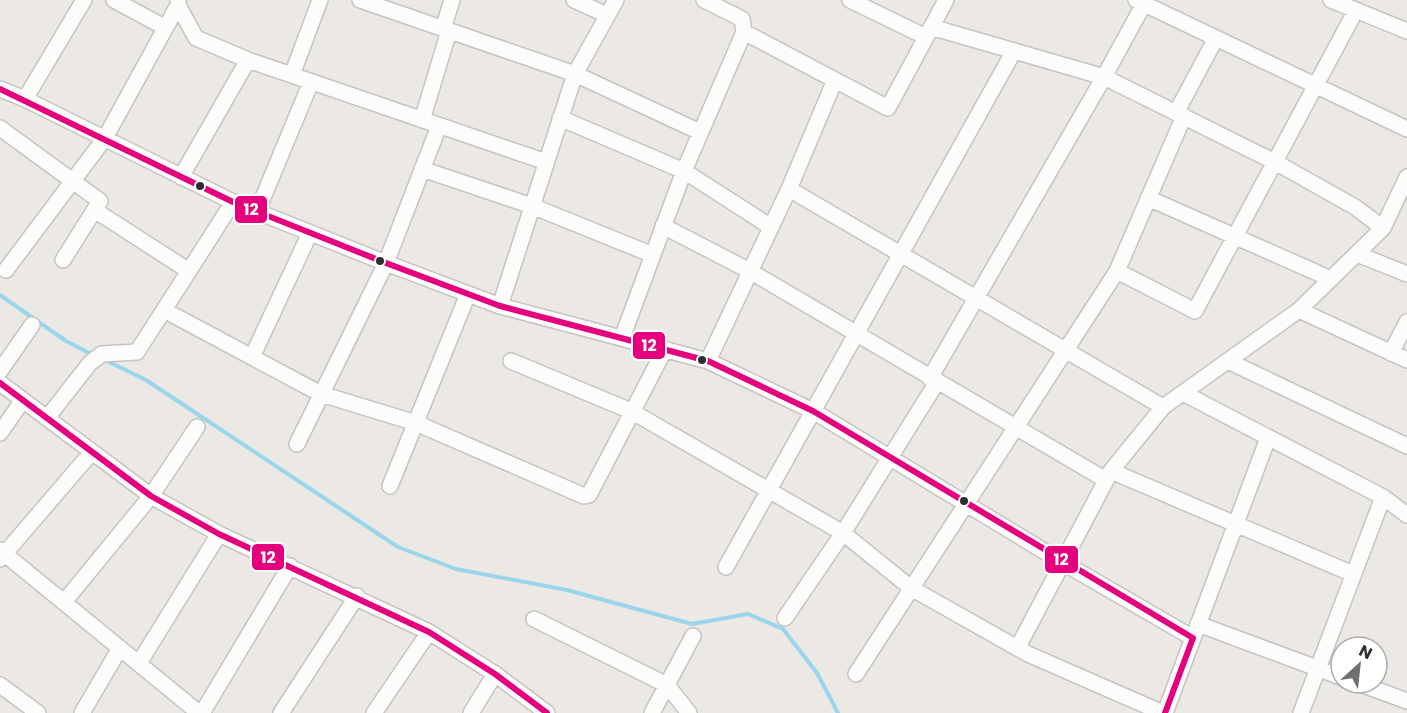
<svg xmlns="http://www.w3.org/2000/svg" width="1407" height="713" font-family="Poppins,sans-serif">
  <rect width="100%" height="100%" fill="#ece8e4"/>
  <g fill="none" stroke-linecap="round" stroke-linejoin="round">
    <!-- stream -->
    <path stroke="#99d6ec" stroke-width="4" d="M0,295L66,341L95,356
      M105,360L146,380L398,547L456,569L567,590L692,624L748,614L783,629L817,673L838,713"/>
    <!-- minor casing -->
    <g stroke="#c5c4c5" stroke-width="18">
      <path id="minor" d="M114,0L164,27
        M178,0V5L196,38L248,60L546,162
        M360,0L575,74L700,132
        M574,0L607,15
        M850,0L926,37
        M1136,0L1407,129
        M1331,0L1407,31
        M931,27L1104,77L1275,162L1355,207L1383,228
        M443,29L452,0
        M744,32L888,108L946,0
        M292,75L320,0
        M0,89L25,99L233,202L386,263L500,306L708,361L813,411L1062,562L1193,638
        M25,99L84,0
        M1176,113L1216,38
        M560,118L684,171L771,227
        M422,120L449,31
        M0,128L100,201L63,260
        M422,169L532,206L653,255
        M181,177L248,60
        M789,189L1163,407
        M1148,198L1331,279
        M96,211L189,271
        M257,212L311,82
        M663,226L748,270L1106,480
        M1357,254L1407,274
        M6,270L105,138L178,5
        M1117,271L1195,311L1356,10
        M500,306L575,74L616,0
        M164,310L321,394L416,423L584,496L589,495L665,349
        M1299,310L1407,360
        M622,338L684,171L744,32L742,19L704,0
        M1391,353L1407,322
        M252,357L310,233
        M511,361L631,411L843,533L911,588L1028,654L1163,713
        M708,361L789,189L835,80
        M1228,361L1407,446
        M0,371L32,325
        M930,378L1104,77L1146,0
        M0,383L151,496L219,534L429,632L495,674L547,713
        M1183,393L1383,497L1407,515
        M47,418L90,363L102,354L137,352L233,202
        M0,433L23,400
        M297,444L386,263L439,126
        M1111,471L1353,574
        M390,486L468,294
        M0,550L199,713
        M0,559L92,452
        M726,567L1014,51
        M64,602L151,496L197,427
        M785,618L843,533L937,382
        M534,619L667,685L689,713
        M1198,624L1341,677
        M1018,647L1111,471L1163,407L1299,310L1383,228L1407,177
        M139,663L219,534
        M856,674L1117,271L1184,116
        M1358,683L1407,701
        M0,685L38,713
        M82,713L120,648
        M202,713L290,566
        M281,713L357,596
        M374,713L429,632
        M471,713L495,674
        M652,713L693,636
        M1165,713L1268,438
        M1301,713L1383,497"/>
    </g>
    <!-- minor -->
    <use href="#minor" stroke="#fcfcfb" stroke-width="15"/>
    <!-- bus-1 casing -->
    <g stroke="#fff" stroke-width="10">
      <path id="bus-1" d="M0,89L233,202L386,263L500,306L708,361L813,411L1193,638L1165,713
        M0,383L151,496L219,534L429,632L495,674L547,713"/>
    </g>
    <!-- bus-1 -->
    <use href="#bus-1" stroke="#e5007d" stroke-width="6"/>
  </g>
  <!-- markers -->
  <g fill="#2e2e2e" stroke="#fff" stroke-width="2">
    <circle cx="200" cy="186" r="5"/>
    <circle cx="380" cy="261" r="5"/>
    <circle cx="702" cy="360" r="5"/>
    <circle cx="964" cy="501" r="5"/>
  </g>
  <g stroke="#fff" stroke-width="2">
    <rect x="234" y="195" width="34" height="29" rx="6" fill="#e5007d"/>
    <rect x="632" y="331" width="34" height="29" rx="6" fill="#e5007d"/>
    <rect x="251" y="543" width="34" height="28" rx="6" fill="#e5007d"/>
    <rect x="1044" y="545" width="35" height="29" rx="6" fill="#e5007d"/>
  </g>
  <g font-size="16" text-anchor="middle" font-weight="bold" fill="#fff">
    <text x="251" y="215">12</text>
    <text x="649" y="351">12</text>
    <text x="268" y="563">12</text>
    <text x="1061" y="565">12</text>
  </g>
  <!-- north arrow -->
  <g transform="translate(1359 665) rotate(27)"><circle r="28" fill="#ffffff" stroke="#ababab" stroke-width="1.5"/>
  <path d="M0-4.5L10 22L0 15L-10 22Z" fill="#706f6e"/>
  <text y="-9" font-size="16" font-weight="bold" text-anchor="middle" fill="#2e2e2e">N</text>
  </g>
</svg>
